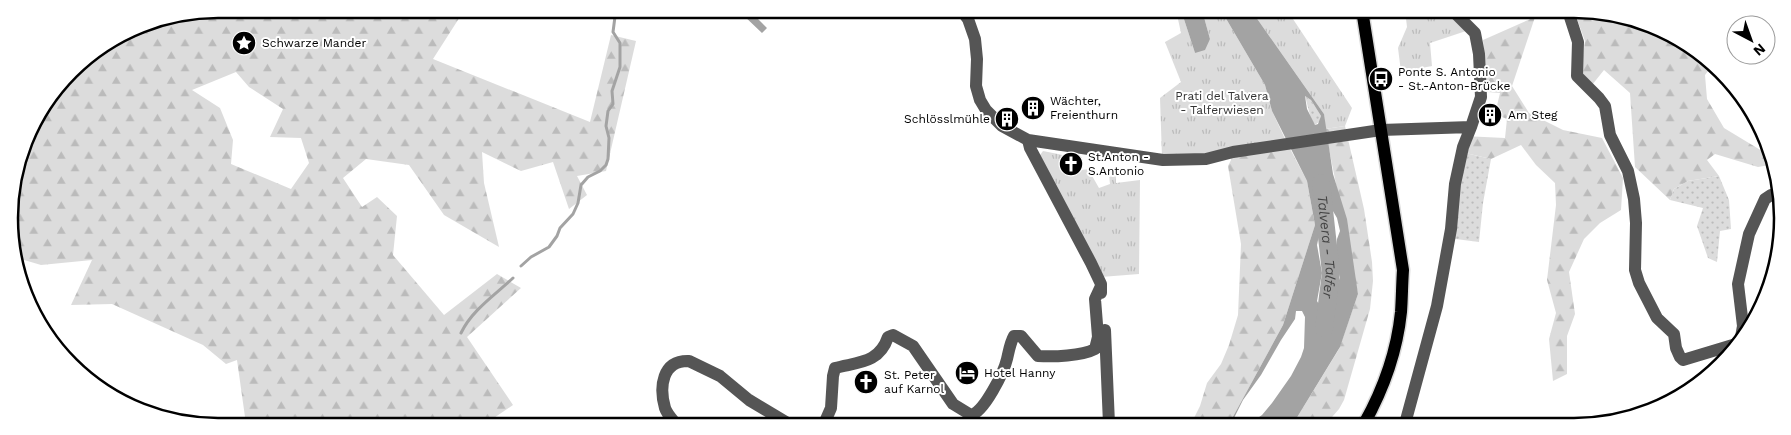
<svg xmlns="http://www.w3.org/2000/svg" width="1791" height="435" font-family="'Work Sans',sans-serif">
  <defs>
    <pattern id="grass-dots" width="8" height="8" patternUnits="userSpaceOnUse" patternTransform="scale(1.25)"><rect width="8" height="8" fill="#dcdcdc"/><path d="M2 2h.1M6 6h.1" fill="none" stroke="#bbb" stroke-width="1.8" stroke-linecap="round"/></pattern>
    <pattern id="forest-firs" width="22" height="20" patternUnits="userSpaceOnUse" patternTransform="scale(1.25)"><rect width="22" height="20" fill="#dcdcdc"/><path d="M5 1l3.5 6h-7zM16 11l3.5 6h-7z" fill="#bbb"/></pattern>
    <pattern id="park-tufts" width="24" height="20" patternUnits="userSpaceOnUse" patternTransform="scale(1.25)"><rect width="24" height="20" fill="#dcdcdc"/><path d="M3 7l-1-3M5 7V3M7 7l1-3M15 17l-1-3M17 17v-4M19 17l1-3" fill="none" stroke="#bbb"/></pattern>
  </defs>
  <rect width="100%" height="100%" fill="#fff"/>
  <!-- grass -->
  <path fill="url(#grass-dots)" d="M1305,96L1311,100L1321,116L1320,121L1315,125L1311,119Z
    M1457,151L1491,159L1483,203L1479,242L1448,238Z
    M1719,176L1729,200L1731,229L1720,231L1717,262L1708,258L1697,226L1703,208L1670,200L1674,189L1688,181Z"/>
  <!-- forest -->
  <path fill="url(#forest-firs)" fill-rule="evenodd" d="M218,9H465L433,59L590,122L611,35L636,41L606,171L577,176L587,195L569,209L553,162L521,171L482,152L484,183L499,247L444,215L409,165L366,159L343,178L362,207L377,197L397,216L393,255L444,315L497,274L521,288L467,337L513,405L485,424H246L237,360L226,364L203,345L112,304L71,305L92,260L41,265L14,257L9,204L30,125L80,61L138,25ZM236,72L249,87L283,109L270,137L301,138L309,163L291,189L231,164L233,140L220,108L192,90Z
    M1574,11H1601L1678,37L1712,66L1705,75L1707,99L1724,128L1772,157L1775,164L1758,167L1715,154L1707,160L1719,176L1688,181L1674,189L1670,200L1635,167L1630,93L1604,70L1592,85L1581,71L1585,41Z
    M1535,17L1512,86L1529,113L1563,130L1602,138L1623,178L1621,210L1600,223L1584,239L1569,272L1575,314L1567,336V374L1553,381L1549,339L1556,313L1547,280L1556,205L1555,183L1536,165L1521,145L1491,159L1457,151L1463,136L1505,138L1507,119L1495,114L1500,93L1487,92L1483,40Z
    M1345,126L1364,209L1372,262L1373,281L1370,309L1344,400L1339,409L1326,424H1293L1339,349L1358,294L1325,129Z
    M1286,141L1307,181L1315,225L1283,325L1229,424H1191L1200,406L1207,383L1221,364L1229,345L1238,315L1241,244L1228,166L1231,160L1230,150Z"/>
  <!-- park -->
  <path fill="url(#park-tufts)" d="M1176,10H1181L1195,53L1210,39L1202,10H1221L1265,85L1272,111L1286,141L1202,155L1162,157L1160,98L1181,82L1165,42L1181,33Z
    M1251,10H1287L1352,108L1345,126L1325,129L1324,114Z
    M1405,10H1452L1469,30L1430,43L1432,66L1401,72L1398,48L1407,27Z
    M1043,151L1068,156L1066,170L1080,172V170L1091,169V174L1099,188L1110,184L1109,175H1116V183L1140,180L1139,274L1101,277L1040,155Z"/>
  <!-- water -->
  <path fill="#a3a3a3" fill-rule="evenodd" d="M746,9H748L767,28L762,33L742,14Z
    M1181,10H1202L1210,39L1205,50L1195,53Z
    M1221,10H1251L1324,114L1333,174L1347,219L1358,294L1340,347L1293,424H1249L1262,415L1272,403L1291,376L1301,357L1304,348L1305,317L1302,311H1296L1295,319L1281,340L1261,375L1243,400L1232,422L1233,424H1229L1283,325L1315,225L1307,181L1272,111L1265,85ZM1305,96L1311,100L1321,116L1318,124L1315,125L1307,109ZM1326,199L1337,218L1340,231L1337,239L1335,260L1340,277L1332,301L1329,304L1321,308L1317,301L1322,273L1317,245L1323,216L1324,200Z"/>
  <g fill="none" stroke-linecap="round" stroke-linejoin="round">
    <!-- stream -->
    <path stroke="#a3a3a3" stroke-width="3" d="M521,266L531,257L549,247L557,236L560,228L573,214L578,203L581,185L588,177L600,171L606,165L608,159L609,138L606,126L608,111L613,104L612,91L620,67V43L613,32L616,9
      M461,333C472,310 495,295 513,278"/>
    <!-- river -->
    <path stroke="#a3a3a3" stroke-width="18" id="s1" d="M1321,183L1331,273L1324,328"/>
    <!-- major casing -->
    <g stroke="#dbdbdb" stroke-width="15">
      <path id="major" d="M1362,10L1403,270C1402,284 1402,298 1401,312C1397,351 1383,390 1364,424"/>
    </g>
    <!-- minor -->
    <path stroke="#555" stroke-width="12" d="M961,10L968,19L975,39L977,59L976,86L980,100L986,110L1002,126L1028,140L1163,160L1206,159L1233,152L1381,130L1471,127L1481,97L1479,54L1475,33L1452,10
      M1568,11L1578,42L1577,76L1599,98L1605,106L1610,135L1628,171L1634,199L1636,223L1635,270L1639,283L1657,318L1674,334L1676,348L1680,357L1683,360L1736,344
      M1028,140L1030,148L1091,263L1101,284V293
      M1105,330L1109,424
      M1741,337L1743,326L1738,284L1749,234L1765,199L1771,195H1777
      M676,424C672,419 667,414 665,408C659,387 662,360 689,361L720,376L749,400L789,424
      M824,424L831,408L833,376L835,368C857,362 879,364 888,337L893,335L913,346L953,404L971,415C984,412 1004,372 1007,359C1009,351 1010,343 1014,336H1021L1038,356C1053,357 1082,356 1095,349L1098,337L1095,299L1101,286
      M1402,424L1406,420L1437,306L1451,229L1455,184L1463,147L1471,127"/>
    <!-- major -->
    <use href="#major" stroke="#000" stroke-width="12"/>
  </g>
  <!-- icons -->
  <defs>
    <g id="sight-disc" transform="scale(1.25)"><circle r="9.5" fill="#000" stroke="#fff"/><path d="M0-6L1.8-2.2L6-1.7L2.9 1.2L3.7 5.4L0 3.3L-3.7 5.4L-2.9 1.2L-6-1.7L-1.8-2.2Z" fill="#fff"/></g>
    <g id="bus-disc" transform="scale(1.25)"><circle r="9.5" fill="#000" stroke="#fff"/><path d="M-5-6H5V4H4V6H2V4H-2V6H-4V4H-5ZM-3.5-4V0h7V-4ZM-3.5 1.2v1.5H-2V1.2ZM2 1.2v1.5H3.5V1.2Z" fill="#fff"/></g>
    <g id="building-disc" transform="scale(1.25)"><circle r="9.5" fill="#000" stroke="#fff"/><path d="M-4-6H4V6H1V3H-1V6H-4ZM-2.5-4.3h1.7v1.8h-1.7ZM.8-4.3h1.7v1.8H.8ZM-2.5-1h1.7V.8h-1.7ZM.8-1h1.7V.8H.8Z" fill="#fff"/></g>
    <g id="church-disc" transform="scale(1.25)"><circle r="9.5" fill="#000" stroke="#fff"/><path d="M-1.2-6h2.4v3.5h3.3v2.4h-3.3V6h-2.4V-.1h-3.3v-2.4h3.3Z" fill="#fff"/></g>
    <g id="hotel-disc" transform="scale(1.25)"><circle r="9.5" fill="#000" stroke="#fff"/><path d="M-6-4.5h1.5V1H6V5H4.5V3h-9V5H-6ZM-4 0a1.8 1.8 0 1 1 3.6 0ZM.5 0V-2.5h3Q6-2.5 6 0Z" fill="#fff"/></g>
  </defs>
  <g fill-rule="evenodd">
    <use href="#sight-disc" x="244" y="43"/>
    <use href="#bus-disc" x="1381" y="79"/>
    <use href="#building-disc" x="1033" y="108"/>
    <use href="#building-disc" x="1490" y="115"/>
    <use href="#building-disc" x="1007" y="119"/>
    <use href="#church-disc" x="1071" y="164"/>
    <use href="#hotel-disc" x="967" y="373"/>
    <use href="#church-disc" x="866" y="382"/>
  </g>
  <g text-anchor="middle" stroke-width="4" stroke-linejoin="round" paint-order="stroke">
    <!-- poi labels -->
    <g font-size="12" fill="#000" stroke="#fff" text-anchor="start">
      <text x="262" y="47">Schwarze Mander</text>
      <text x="1398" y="76">Ponte S. Antonio<tspan x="1398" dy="14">- St.-Anton-Brücke</tspan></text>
      <text x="1050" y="105">Wächter,<tspan x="1050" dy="14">Freienthurn</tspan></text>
      <text x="1508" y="119">Am Steg</text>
      <text x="990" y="123" text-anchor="end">Schlösslmühle</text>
      <text x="1088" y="161">St.Anton -<tspan x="1088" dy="14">S.Antonio</tspan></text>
      <text x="984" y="377">Hotel Hanny</text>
      <text x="884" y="379">St. Peter<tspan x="884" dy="14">auf Karnol</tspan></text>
    </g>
    <!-- park labels -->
    <g font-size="12" fill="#333" stroke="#fff">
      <text x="1222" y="100">Prati del Talvera<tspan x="1222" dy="14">- Talferwiesen</tspan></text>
    </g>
    <!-- water labels -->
    <g font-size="14" font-style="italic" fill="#444" stroke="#fff">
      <text dy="5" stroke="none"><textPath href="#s1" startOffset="64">Talvera - Talfer</textPath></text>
    </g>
  </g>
  <!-- crop -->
  <path d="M0 0H1791V435H0ZM218 18H1574A200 200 0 0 1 1774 218V218A200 200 0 0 1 1574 418H218A200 200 0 0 1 18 218V218A200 200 0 0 1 218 18Z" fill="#fff" fill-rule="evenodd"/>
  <path fill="none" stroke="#000" stroke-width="2.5" d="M218 18H1574A200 200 0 0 1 1774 218V218A200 200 0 0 1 1574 418H218A200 200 0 0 1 18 218V218A200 200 0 0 1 218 18Z"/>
  <!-- north arrow -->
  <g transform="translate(1751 40) rotate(139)"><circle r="24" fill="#ffffff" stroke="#999999"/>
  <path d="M0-4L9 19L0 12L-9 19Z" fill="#000000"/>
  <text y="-8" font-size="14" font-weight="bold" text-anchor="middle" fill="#000000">N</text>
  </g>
</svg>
